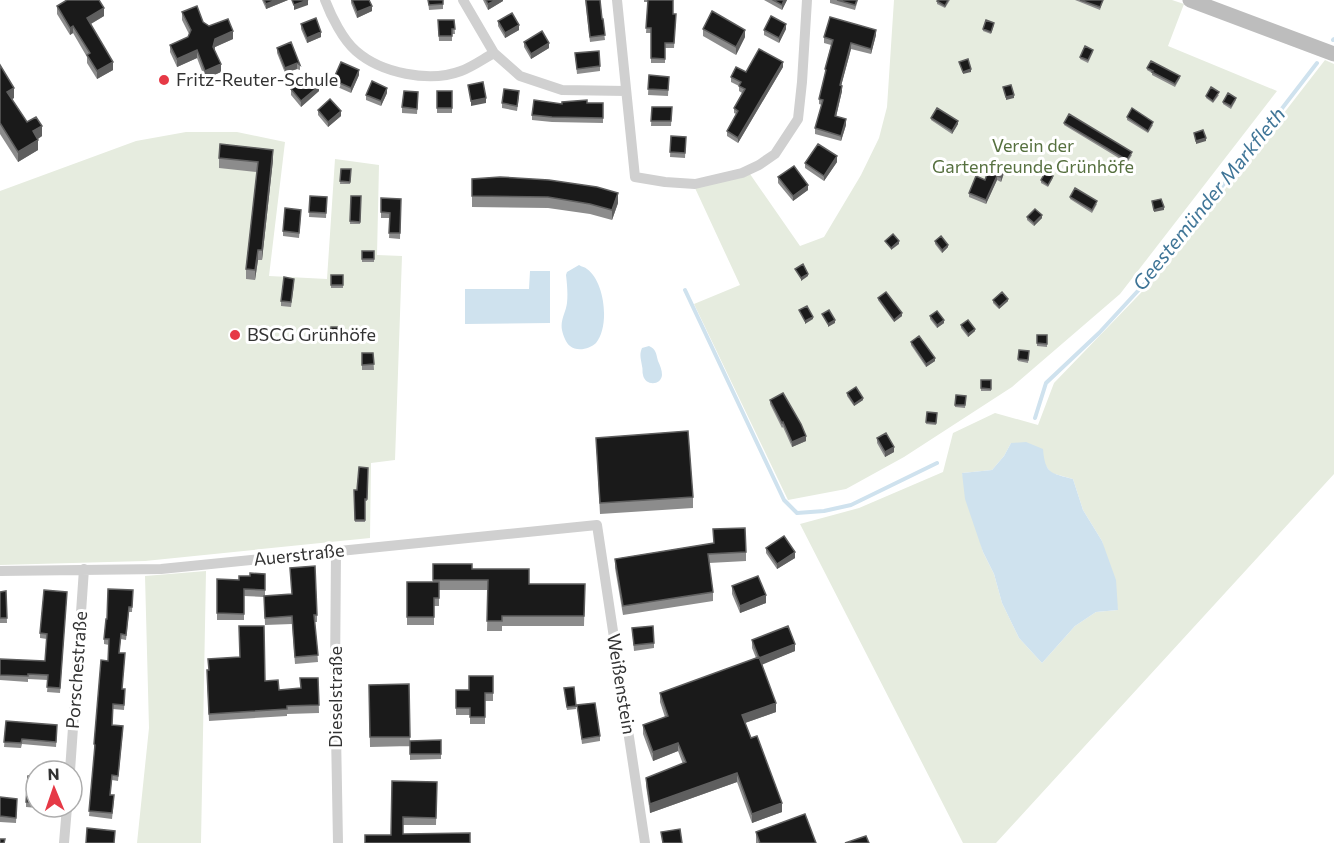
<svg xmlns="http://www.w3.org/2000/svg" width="1334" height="843" font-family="Commissioner,sans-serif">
  <rect width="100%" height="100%" fill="#fff"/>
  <!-- green -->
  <path fill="#e6ecdf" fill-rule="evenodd" d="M894,0H1172L1184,4L1168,46L1277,91L1120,294L1012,387L904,457L846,489L788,500L694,304L740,285L695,188L750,174L800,246L824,237L861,175L879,138L887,107Z
    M1325,60L1334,64V474L996,843H963L800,524L859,508L943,472L953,433L995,413L1038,425L1054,383L1161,272ZM1011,443L1044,463L1051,473L1073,479L1083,510L1102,541L1118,610L1096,612L1075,626L1042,663L1019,638L1002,603L994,574L983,552L962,473L992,470L1004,456Z
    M186,132H237L285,142L269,276L327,279L335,159L379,165L377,255L402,256L395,460L371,463L370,538L145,561L0,565V191L136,141Z
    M206,571L201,843H137L149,728L145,576Z"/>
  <!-- water -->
  <path fill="#cfe2ee" d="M579,265C582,267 585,267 587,269C605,282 610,326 596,343C590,349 577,352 570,346C566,343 563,335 562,330C560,320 566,312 567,303C568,293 567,284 566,275L567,272Z
    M530,271H550V323L465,324V289H529Z
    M649,346C656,349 656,353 658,361C660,365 662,370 662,375C661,386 645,386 643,375C642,372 643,369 642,366C641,359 639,355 642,348Z
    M1026,442L1043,449C1045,474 1051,473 1073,479L1083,510L1102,541L1116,580L1118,610L1096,612L1075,626L1042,663L1019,638L1002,603L994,574L983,552L965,499L962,473L992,470L1004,456L1011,443Z"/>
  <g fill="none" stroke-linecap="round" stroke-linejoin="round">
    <!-- stream -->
    <path stroke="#cfe2ee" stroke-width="4" d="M1333,40L1334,39
      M685,290L784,500L797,513L824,511L851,505L937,463
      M1035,418L1046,383L1099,333L1159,268L1317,63"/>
    <!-- street -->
    <path stroke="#d0d0d0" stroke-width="10" d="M325,0C331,16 343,40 356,51C381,73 429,83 461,71C472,67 483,59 494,53
      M463,0L494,53L520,76L562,90L626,91
      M617,0L635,177L665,182L695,184L742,173L759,165L775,154L798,119L802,82L807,0
      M336,551L335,678L338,843
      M0,571L161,569L597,525L645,843
      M70,771L84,569
      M64,843L67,807"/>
    <!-- secondary -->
    <path stroke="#bdbdbd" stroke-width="15" d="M1190,0L1334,54"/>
  </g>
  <!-- wall -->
  <path fill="#8c8c8c" d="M262,0H288L266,9Z
    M351,0H352L372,11L357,18L351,3Z
    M428,0H443V9L429,10Z
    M483,0H503V1L488,10Z
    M585,0H600L605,40L590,42Z
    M644,0H673V14H676L674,48H665V63H651V33H646L648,2H644Z
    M764,0H787L782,10Z
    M830,0H858L855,10L830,3Z
    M950,0L945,8L937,4V1Z
    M1075,0H1103L1100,10Z
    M57,6L104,16L91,24L113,70L97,79L87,63V57L73,33L70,35L57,14Z
    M182,12L203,22L233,39L215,47L214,50L221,72L205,79L197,58L177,67L170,52V45L188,37L189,34L182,20Z
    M438,20H454L455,34H452V41H439Z
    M498,21L519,30L505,38L498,26Z
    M301,24L321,37L307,43L301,29Z
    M994,25L991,34L983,31V29Z
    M703,29L745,37L736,55L703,36Z
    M786,29L779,43L764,35V30Z
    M876,35L871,54L851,49L841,86L842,91L836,117L846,125L841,141L815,134V128L822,105L819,104V99L825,75V69L831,45L824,43V37Z
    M524,42L549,48L531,59L524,47Z
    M277,48L300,65V70L297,69L285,73L277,53Z
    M1093,52L1088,63L1080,59V57Z
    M575,53L600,66V71L577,74Z
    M0,65L14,98L12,99L27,122L42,136L38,139V150L18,162L0,134Z
    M783,67L738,143L727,136V131L736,114L734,113V108L742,93L739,91V86L731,82V77L746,72Z
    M1147,68L1172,72L1180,78L1175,87L1152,75V73L1147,70Z
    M359,75L351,93L333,85V80Z
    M649,75L669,77L668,96L648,95Z
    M291,89L319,91L301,107L291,95Z
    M437,91H452V113H437Z
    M387,93L381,106L366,100V95Z
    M1219,95L1213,103L1206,98V96Z
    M519,97L517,111L502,108V103Z
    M418,98L417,114L402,113V107Z
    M1236,100L1231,109L1223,104V102Z
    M587,103H603V123L552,122L532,120V115L562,104Z
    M652,107H672L671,126H651Z
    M318,110L341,116L328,127L318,115Z
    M1127,117L1153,125L1148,133L1127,120Z
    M931,118L958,124L952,134L931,120Z
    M1064,123L1132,155L1127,163L1064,125Z
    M671,136L686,137L685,158L670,157Z
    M219,158L273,160L262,260H258L255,280L246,279V269L257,172L219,168Z
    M837,162L824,181L805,168V163Z
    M341,169H351L350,184H340Z
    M1004,173L1001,182L997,180L986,204L969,197V193L985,180Z
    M778,177L808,190L793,201L778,183Z
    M1053,178L1048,187L1041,183V180Z
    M472,179L618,203L612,220L590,214L548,208L472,207Z
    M310,196L327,197L326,218L309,217Z
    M351,196H361L360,224H350Z
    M1070,197L1097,204L1092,213L1070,199Z
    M381,198L401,199L400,239L389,238L390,218H381Z
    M301,215L299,238L283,236V231Z
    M1027,217L1042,218L1034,226L1027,220Z
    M935,241L948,247L942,253L935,244Z
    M362,251H374V262H362Z
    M331,275H343V288H331Z
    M294,284L291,307L281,306V301Z
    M878,298L902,316L894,322L878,300Z
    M993,300L1008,301L999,309L993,303Z
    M930,316L944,323L937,328L930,319Z
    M961,325L975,331L968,337L961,328Z
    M331,327H341V341H330Z
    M1037,335H1047V347L1037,346Z
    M911,342L935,361L926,367L911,345Z
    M1019,350L1029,351L1028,363L1018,361Z
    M362,353H373L374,370H362Z
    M981,380H991V391H981Z
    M847,393L863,400L854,406L847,396Z
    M966,396L965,408L955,407V405Z
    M770,400L806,441L792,447L783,427L782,428L770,404Z
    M927,412L937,413L936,425L926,424Z
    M596,438L693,497V508L600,514Z
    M877,438L894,452L885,457L877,443Z
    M368,468L367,501H365V522H355L354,490H357Z
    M713,529L746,552V561L709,563L713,592V601L623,615L615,568V559L714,543Z
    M766,548L795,558L777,569L766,553Z
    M433,564L472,569L529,584H585L584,626H502V631H487L488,590H439V606H434V625H407V582H433Z
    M265,574V596L317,615V622H315L318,662L295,664L292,624L265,625L264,597L244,596V620H217V579L239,580L250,576Z
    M732,586L766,603L740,613L732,594Z
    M133,590L132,612H129L126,640L121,639L119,653L122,689L125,694L124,710L113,709L112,725L123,731L118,781L112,780L110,795L114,800L112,819L89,816L95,750H94V744L108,661L109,645L104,644V639L107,619Z
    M6,591L7,623H0V592Z
    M67,592L60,693L47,692L48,680L28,679V682L0,680V659L45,661L47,639L40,638V633Z
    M632,628L654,643V648L634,651Z
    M752,640L795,651L762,664L776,712L745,723L782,812L752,823L737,782L650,813L646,786V778L683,764L678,751L653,761L643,734V725L665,717L660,702V693L756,658L752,648Z
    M208,670L265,681L279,690L300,688L318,678L319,713L287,714V716L209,721L207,677Z
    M493,676V701H485V724H470V715H456V690H469Z
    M409,684L410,746L370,747L369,685Z
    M574,687L576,709L567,710L564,688Z
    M577,705L600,736V741L582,744Z
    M6,721L57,730L56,747L22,744L21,748L4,747Z
    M441,740V759L410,760V741Z
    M36,776V807H50V809L26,807V802Z
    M392,781L437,782L436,825H403V834L391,835Z
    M0,797L17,799L16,823L0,822Z
    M756,832L816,843H756Z"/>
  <!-- shaded-wall -->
  <path fill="#5f5f5f" d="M276,0H288L266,9V4Z
    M308,0V5L294,10V5Z
    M496,0H503V1L488,10V4Z
    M784,0H787L782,10V5Z
    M372,6V11L357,18V12Z
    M104,8V16L87,26V18Z
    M786,24V29L779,43V38Z
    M519,25V30L505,38V33Z
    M73,26V33L70,35V28Z
    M745,30V37L736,55V47Z
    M876,30V35L871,54V49Z
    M233,31V39L215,47L213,55V47L215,39Z
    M321,32V37L307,43V38Z
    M549,43V48L531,59V54Z
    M851,43V49L840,90V85Z
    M197,50V58L177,67V59Z
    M113,62V70L97,79V71Z
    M783,62V67L738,143V138Z
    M297,63V69L285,73V68Z
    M221,64V72L205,79V71Z
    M971,69V72L963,74V72Z
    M359,70V75L351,93V88Z
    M319,86V91L301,107V101Z
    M842,86V91L835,121V116Z
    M14,88V98L7,102V92Z
    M387,88V93L381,106V101Z
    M1014,95V98L1006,100V97Z
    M486,98V103L471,106V101Z
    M341,111V116L328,127V122Z
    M846,119V125L841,141V136Z
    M958,121V124L952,134V131Z
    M42,126V136L33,142V131Z
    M1206,138V141L1196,144V141Z
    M38,140V150L18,162V152Z
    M273,150V160L262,260V250Z
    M837,156V162L824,181V176Z
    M1004,168V173L1001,182V177Z
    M997,176V180L986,204V200Z
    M808,185V190L793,201V196Z
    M618,193V203L612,220V210Z
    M1164,207V210L1154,212V210Z
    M1042,215V218L1034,226V223Z
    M899,241V244L891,250V248Z
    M948,245V247L942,253V250Z
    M258,250V260L255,280V270Z
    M808,274V276L801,281V278Z
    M1008,299V301L999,309V307Z
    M902,313V316L894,322V320Z
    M813,317V319L805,324V321Z
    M835,320V323L828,327V324Z
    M944,320V323L937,328V325Z
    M975,329V331L968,337V334Z
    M935,358V361L926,367V364Z
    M863,398V400L854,406V404Z
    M806,436V441L792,447V442Z
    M894,447V452L885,457V452Z
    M795,552V558L777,569V564Z
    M766,595V603L740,613V606Z
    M795,644V651L759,666V658Z
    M776,703V712L742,724V715Z
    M678,743V751L653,761V752Z
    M737,773V782L650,813V804Z
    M782,803V812L752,823V814Z"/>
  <!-- building -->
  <path fill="#1a1a1a" stroke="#5f5f5f" stroke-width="1.5" d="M67,0H99L104,8L87,18L113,62L97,71L87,55L90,53L73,26L70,28L57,6Z
    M264,0H276L266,4Z
    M292,0H308L294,5Z
    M352,0H369L372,6L357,12Z
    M428,0H443V4L429,5Z
    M486,0H496L488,4Z
    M586,0H600L602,19H603L605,35L590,37Z
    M648,0H673V14H676L674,43H665V59L651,58V28H646Z
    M773,0H784L782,5Z
    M837,0H857L855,5Z
    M938,0H948L945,6L937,1Z
    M1080,0H1103L1100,7Z
    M197,6L203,22L209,26L228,19L233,31L215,39L213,47L221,64L205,71L197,50L177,59L170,45L188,37L191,30L182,12Z
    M712,11L745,30L736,47L703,29Z
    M512,13L519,25L505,33L498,21Z
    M771,16L786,24L779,38L764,30Z
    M830,17L876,30L871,49L851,43L840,85L842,86L835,116L846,119L841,136L815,128L823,100L819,99L826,70L825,69L833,40L824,37Z
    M316,18L321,32L307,38L301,24Z
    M438,20H454L455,29H452V36H439Z
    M986,20L994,23L991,32L983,29Z
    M542,31L549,43L531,54L524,42Z
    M291,42L300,65L297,63L285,68L277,48Z
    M1085,46L1093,50L1088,60L1080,57Z
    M759,49L783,62L738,138L727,131L738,111L734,108L745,89L739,86L741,82L731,77L736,67L746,72Z
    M599,51L600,66L577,69L575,53Z
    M968,59L971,69L963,72L959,62Z
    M1151,61L1180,76L1175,84L1152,72L1153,71L1147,68Z
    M341,62L359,70L351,88L333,80Z
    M0,65L14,88L7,92L27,122L36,117L42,126L33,131L38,140L18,152L0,123Z
    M308,74L319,86L301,101L291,89Z
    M649,75L669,77L668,90L648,89Z
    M372,81L387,88L381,101L366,95Z
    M483,82L486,98L471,101L468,85Z
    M1011,85L1014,95L1006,97L1003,87Z
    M1211,87L1219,92L1213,101L1206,96Z
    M504,89L519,91L517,106L502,103Z
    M404,91L418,92L417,109L402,107Z
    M437,91H452V108H437Z
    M1228,93L1236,98L1231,106L1223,102Z
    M330,99L341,111L328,122L318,110Z
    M534,100L562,104V102L587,100V103H603V118L552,117L532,115Z
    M652,107H672L671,121H651Z
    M937,108L958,121L952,131L931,118Z
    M1132,108L1153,122L1148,131L1127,117Z
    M1069,114L1132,152L1127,160L1064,123Z
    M1203,130L1206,138L1196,141L1194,133Z
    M671,136L686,137L685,153L670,152Z
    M220,144L273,150L262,250H258L255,270L246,269L258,162L219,158Z
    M818,144L837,156L824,176L805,163Z
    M991,163L1004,168L1001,177L997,176L986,200L969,193L976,176L985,180Z
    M794,166L808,185L793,196L778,177Z
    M341,169H351L350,182L340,181Z
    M1046,171L1053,176L1048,185L1041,180Z
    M500,177L549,180L597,187L618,193L612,210L590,204L548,197L472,196V179Z
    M1075,188L1097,201L1092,210L1070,197Z
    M310,196L327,197L326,213L309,212Z
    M351,196H361L360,222L350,221Z
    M381,198L401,199L400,233H389L390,213L381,212Z
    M1161,199L1164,207L1154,210L1152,201Z
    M285,208L301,210L299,233L283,231Z
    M1035,209L1042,215L1034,223L1027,217Z
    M893,234L899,241L891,248L885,241Z
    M941,236L948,245L942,250L935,241Z
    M362,251H374V259H362Z
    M803,264L808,274L801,278L795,269Z
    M331,275H343V285H331Z
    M284,277L294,279L291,302L281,301Z
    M886,292L902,313L894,320L878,298Z
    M1002,292L1008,299L999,307L993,300Z
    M807,306L813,317L805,321L799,310Z
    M829,310L835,320L828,324L822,314Z
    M937,311L944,320L937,325L930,316Z
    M968,320L975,329L968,334L961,325Z
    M331,327H341V339L330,338Z
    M1037,335H1047V344L1037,343Z
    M919,336L935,358L926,364L911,342Z
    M1019,350L1029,351L1028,360L1018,359Z
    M362,353H373L374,364L362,365Z
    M981,380H991V389L981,388Z
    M856,387L863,398L854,404L847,393Z
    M783,393L801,424L806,436L792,442L783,422L782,423L770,400Z
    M956,395L966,396L965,405H955Z
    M927,412L937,413L936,423L926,422Z
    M688,431L693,497L600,503L596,438Z
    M886,433L894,447L885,452L877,438Z
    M359,467L368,468L367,499H365V520H355L354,490H357Z
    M745,528L746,552L708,554L713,592L623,606L615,559L714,543L713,529Z
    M784,536L795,552L777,564L766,548Z
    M433,564H472V569H529V584H585L584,616H502V621H487L488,580H433Z
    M315,566L317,615H314L318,655L295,657L292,616L265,618L264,596L292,594L290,568Z
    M250,573L265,574V590L244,589V614L217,613V579L239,580V576H250Z
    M758,576L766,595L740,606L732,586Z
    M407,582H439V598H434V617H407Z
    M108,589L133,590L132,607H129L126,635L121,634L119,653H125L122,689H125L124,705L113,704L112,725L123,726L118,776L112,775L110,795H114L112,813L89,811L95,745L94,744L101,660L108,661L109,639H104L106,619H107Z
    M44,590L67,592L60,688L47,687L48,675L28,674V676L0,675V659L45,661L47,634L40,633Z
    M6,591L7,618H0V592Z
    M239,626H264L265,681L278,680L279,690L301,688L300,678H318L319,705L287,706V709L209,714L207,670H209L208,659L240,657Z
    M653,626L654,643L634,645L632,628Z
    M788,626L795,644L759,658L752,640Z
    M759,657L776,703L742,715L751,738L757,736L782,803L752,814L737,773L650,804L646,778L686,762L678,743L653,752L643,725L668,716L660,693Z
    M469,676H493V693H485V717H470V708H456V690H469Z
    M409,684L410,737H370L369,685Z
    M574,687L576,706L567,707L564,688Z
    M595,703L600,736L582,739L577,705Z
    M6,721L57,725L56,742L22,739L21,743L4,742Z
    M441,740V754H410V741Z
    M28,776H36V803L26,802Z
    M392,781L437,782L436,818L403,817V834L470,833V843H365V835H391Z
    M0,797L17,799L16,818L0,816Z
    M805,814L816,843H760L756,832Z
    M87,828L115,831L114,843H86Z
    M680,829L682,843H663L661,832Z
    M866,836L869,843H845Z
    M0,839H5L4,843H0Z"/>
  <!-- markers -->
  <g fill="#e63946" stroke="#fff" stroke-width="2">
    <circle cx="164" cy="80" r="6"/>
    <circle cx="235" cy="335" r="6"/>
  </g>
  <g text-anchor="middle" stroke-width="6" stroke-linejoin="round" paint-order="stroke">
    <!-- poi labels -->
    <g font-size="18" fill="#333" stroke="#fff" text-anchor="start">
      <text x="176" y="86">Fritz-Reuter-Schule</text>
      <text x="247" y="341">BSCG Grünhöfe</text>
    </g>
    <!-- park labels -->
    <g font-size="18" fill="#56703f" stroke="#fff">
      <text x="1033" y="152">Verein der<tspan x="1033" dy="21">Gartenfreunde Grünhöfe</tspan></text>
    </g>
    <!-- street labels -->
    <g font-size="18" fill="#333" stroke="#fff">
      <text transform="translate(299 555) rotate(-6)" y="6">Auerstraße</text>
      <text transform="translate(77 670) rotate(-86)" y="6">Porschestraße</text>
      <text transform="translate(621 684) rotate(81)" y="6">Weißenstein</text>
      <text transform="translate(336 697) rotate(-90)" y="6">Dieselstraße</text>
    </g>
    <!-- water labels -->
    <g font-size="20" font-style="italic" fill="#3f7597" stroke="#fff">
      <text transform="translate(1209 199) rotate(-51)" y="7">Geestemünder Markfleth</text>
    </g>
  </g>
  <!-- north arrow -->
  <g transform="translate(54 789) rotate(358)"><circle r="28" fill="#ffffff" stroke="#adadad" stroke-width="1.5"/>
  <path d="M0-4.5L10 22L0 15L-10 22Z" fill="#e63946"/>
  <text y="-9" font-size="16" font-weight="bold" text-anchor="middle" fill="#333333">N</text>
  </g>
</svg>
